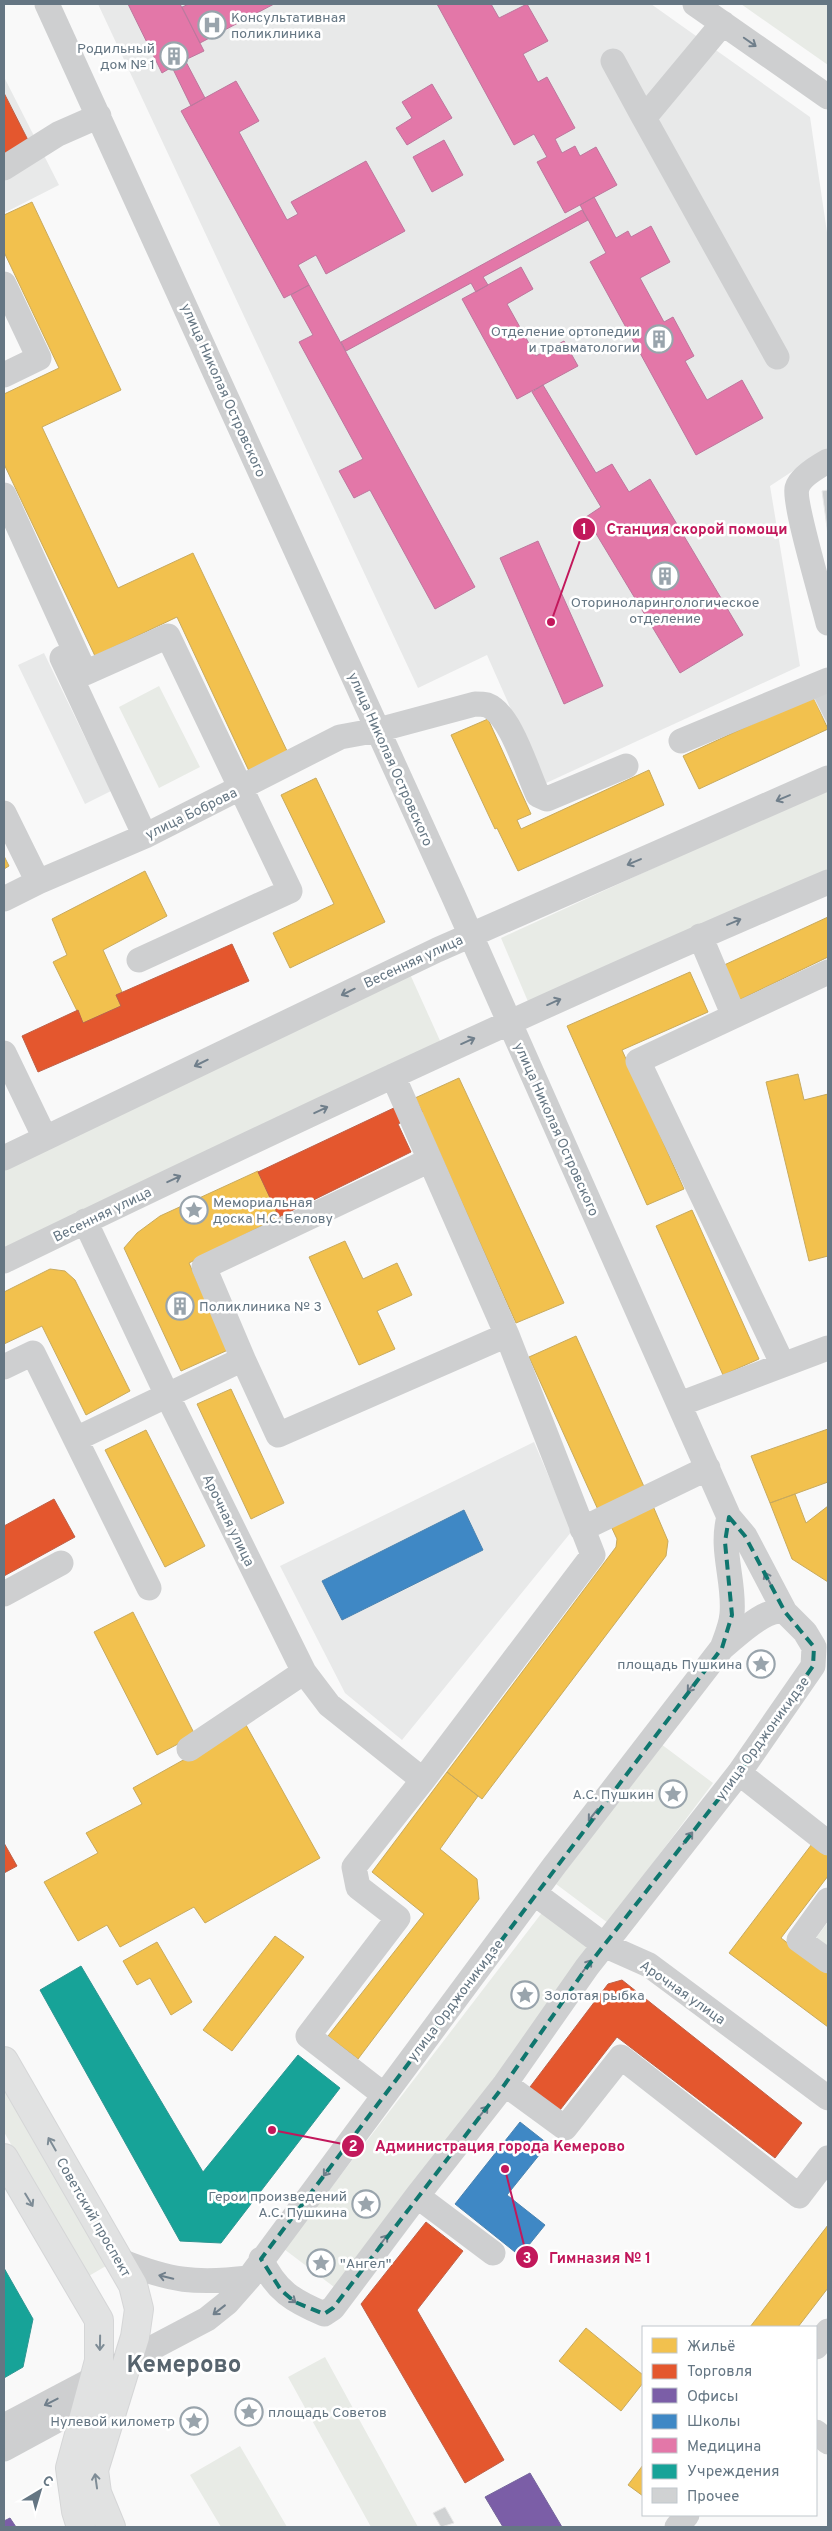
<svg xmlns="http://www.w3.org/2000/svg" width="832" height="2531" font-family="Overpass,sans-serif">
  <rect width="100%" height="100%" fill="#f9f9f9"/>
  <!-- built -->
  <path fill="#e8e9e9" d="M98,4H651L810,117L828,239V448L770,486L800,666L544,784L487,655L418,688Z
    M4,77L59,185L4,213Z
    M44,653L111,791L85,804L18,665Z
    M534,1442L572,1531L402,1740L345,1693L280,1566Z"/>
  <!-- green -->
  <path fill="#e8ebe6" d="M741,4H828V65Z
    M159,686L200,767L159,788L119,707Z
    M828,788V881L535,1018L501,938Z
    M409,972L442,1045L4,1253V1163Z
    M661,1744L713,1783L608,1923L556,1884Z
    M544,1910L594,1949L334,2287L284,2249Z
    M828,1922V1947L816,1938Z
    M4,2089L106,2266L87,2277L4,2132Z
    M325,2357L418,2527H371L288,2377Z
    M240,2446L287,2527H221L190,2475Z"/>
  <!-- homes -->
  <path fill="#f2c14e" stroke="#c8aa5e" d="M32,202L121,390L42,427L118,588L193,553L288,753L249,771L177,617L95,656L4,464V394L59,368L4,252V215Z
    M813,696L828,729L699,789L683,756Z
    M488,719L531,814L517,820L521,829L649,770L664,805L518,871L497,828L495,829L451,735Z
    M316,778L385,922L290,968L273,933L334,904L281,795Z
    M4,856L9,866L4,869Z
    M145,871L167,916L103,950L122,992L116,995L121,1006L83,1023L53,962L67,955L52,919Z
    M828,917V957L739,1000L722,966Z
    M690,972L708,1012L622,1050L684,1189L647,1205L567,1026Z
    M798,1074L804,1100L828,1094V1256L809,1261L766,1082Z
    M459,1078L564,1303L516,1323L415,1098Z
    M258,1171L279,1217L189,1263L228,1350L181,1371L124,1248L137,1233L160,1216Z
    M692,1210L759,1359L723,1375L656,1226Z
    M345,1241L363,1279L397,1263L412,1295L377,1311L395,1349L359,1365L309,1257Z
    M50,1269L65,1271L75,1280L130,1391L86,1415L42,1326L4,1344V1292Z
    M576,1336L646,1491L599,1512L529,1357Z
    M231,1389L284,1503L251,1519L197,1404Z
    M828,1429V1482L770,1503L751,1456Z
    M146,1430L205,1546L165,1567L105,1450Z
    M795,1494L806,1523L828,1506V1582L792,1559L770,1503Z
    M653,1506L668,1541L666,1556L482,1799L447,1772L616,1547L617,1539L610,1524Z
    M133,1612L195,1735L157,1755L94,1632Z
    M246,1725L320,1858L205,1923L194,1907L120,1947L107,1925L78,1941L44,1882L98,1853L86,1833L142,1804L133,1788Z
    M447,1772L478,1796L440,1849L477,1879L479,1899L358,2059L328,2036L424,1914L372,1872Z
    M815,1840L828,1850V1876L781,1938L828,1974V2027L729,1953Z
    M275,1936L304,1957L232,2051L203,2030Z
    M157,1942L192,2002L171,2015L150,1978L137,1985L123,1961Z
    M828,2225V2288L798,2327H750Z
    M586,2328L643,2375V2383L621,2411L559,2361Z
    M643,2465V2496L628,2485Z"/>
  <!-- shops -->
  <path fill="#e4572e" stroke="#be6048" d="M4,93L30,144L4,157Z
    M232,944L249,981L38,1072L22,1036L78,1010L83,1023L121,1006L116,995Z
    M415,1098L422,1112L398,1124L411,1152L279,1217L258,1172Z
    M54,1499L75,1537L4,1576V1526Z
    M4,1843L17,1866L4,1873Z
    M622,1980L802,2123L775,2158L617,2037L560,2110L530,2087L608,1984Z
    M426,2222L463,2251L417,2310L504,2460L465,2483L361,2304Z"/>
  <!-- offices -->
  <path fill="#7b5ea7" stroke="#74659c" d="M530,2473L562,2527H503L485,2497Z
    M10,2518L16,2527H4V2521Z"/>
  <!-- schools -->
  <path fill="#3f88c5" stroke="#4a83b1" d="M464,1510L483,1550L342,1620L322,1581Z
    M520,2122L548,2144L507,2195L545,2225L520,2256L455,2204Z"/>
  <!-- health -->
  <path fill="#e377a8" stroke="#bd779d" d="M128,4H180L204,51L185,60L205,98L191,106L172,67L162,73Z
    M189,4H274L200,43L182,7Z
    M437,4H491L499,18L527,4L548,41L523,54L538,82L547,77L575,128L555,139L562,153L575,146L580,156L596,147L617,185L565,213L537,162L547,157L534,134L514,145Z
    M236,81L259,121L239,132L287,220L298,214L291,202L366,161L405,231L326,274L316,255L298,265L309,285L284,298L181,111Z
    M432,84L452,118L407,145L396,128L412,118L402,102Z
    M444,140L463,175L432,192L413,157Z
    M594,197L616,238L628,231L631,237L651,226L670,262L640,278L664,322L673,317L694,356L685,361L707,400L742,380L763,418L696,455L590,262L606,253L580,205Z
    M582,210L588,220L483,277L488,285L476,292L471,283L346,351L341,342Z
    M521,267L533,289L507,304L536,356L564,341L578,366L517,399L462,299Z
    M309,285L475,587L435,609L370,490L354,498L339,471L363,459L299,342L313,335L291,295Z
    M543,385L596,473L612,464L629,492L650,479L743,635L680,673L586,517L601,507L532,392Z
    M538,541L603,686L564,704L500,558Z"/>
  <!-- public -->
  <path fill="#17a398" stroke="#2e9692" d="M81,1966L203,2172L298,2055L340,2088L221,2243L180,2241L40,1990Z
    M4,2268L33,2319L23,2367L4,2378Z"/>
  <!-- building -->
  <path fill="#d0d2d3" stroke="#e8e8e8" d="M828,490V535L822,491Z
    M828,689V726L813,696Z
    M445,2507L454,2523L441,2527L433,2513Z"/>
  <g fill="none" stroke-linecap="round" stroke-linejoin="round">
    <!-- major casing -->
    <g stroke="#d5d6d7" stroke-width="30">
      <path id="major" d="M4,2061L133,2285L139,2309L135,2337L94,2470L97,2493L111,2527
        M4,2158L99,2320V2361L70,2468L76,2511L81,2527"/>
    </g>
    <!-- minor -->
    <path stroke="#cecfd0" stroke-width="25" d="M47,4L453,895L729,1517L745,1536L785,1612L805,1632L814,1647L813,1666L739,1773L587,1967L505,2084L417,2196L333,2308L324,2314C293,2301 276,2291 261,2259
      M695,4L828,97
      M723,23L644,118L777,357
      M613,61L644,118
      M4,168L58,134L99,116
      M4,284L39,358L4,375
      M828,461C819,466 800,477 797,488C793,502 823,602 828,623
      M4,495L85,673L168,636L290,891L139,960
      M62,658L145,836
      M681,741L828,680
      M4,813L38,882
      M4,899L38,882L145,836L340,737L378,730L475,704C478,704 483,704 487,705C511,714 527,772 538,795L547,799L626,766
      M700,936L734,1016
      M4,1053L45,1138
      M4,1158L437,950L828,778
      M85,1221L167,1395L304,1672L329,1705L423,1780
      M4,1261C276,1129 550,1000 828,882
      M243,1359L278,1435L507,1335
      M783,1365L638,1061L828,972
      M4,1367L33,1353L149,1588
      M680,1404L828,1348
      M76,1439L243,1359L204,1267L430,1160
      M582,1529L708,1468
      M4,1594L61,1563
      M722,1648C737,1636 766,1606 785,1612
      M189,1749L304,1672
      M739,1773L828,1843
      M534,1893L604,1945L649,1965L828,2098
      M828,1900L799,1940L828,1961
      M505,2084L565,2128L621,2057L799,2196L828,2158
      M384,2095L308,2036L398,1918L358,1887L354,1867L423,1780L593,1555L507,1335L393,1076
      M417,2196L493,2253
      M121,2261C171,2281 195,2284 249,2278
      M816,2347L828,2331
      M4,2426L207,2319L227,2303L249,2278L554,1866L722,1648C726,1637 731,1626 732,1614C735,1581 720,1550 729,1517
      M816,2432L828,2442
      M4,2449L100,2397
      M677,2527L687,2515"/>
    <!-- major -->
    <use href="#major" stroke="#e1e2e2" stroke-width="28"/>
  </g>
  <!-- one-way arrows -->
  <defs><path id="oneway-shaft" d="M-6 0H5M1.5-3L5.5 0L1.5 3" fill="none" stroke-width="1.6" stroke-linecap="round" stroke-linejoin="round" transform="scale(1.25)"/></defs>
  <g stroke="#707f8b">
    <use href="#oneway-shaft" transform="translate(750 42) rotate(35)"/>
    <use href="#oneway-shaft" transform="translate(783 798) rotate(157)"/>
    <use href="#oneway-shaft" transform="translate(634 862) rotate(157)"/>
    <use href="#oneway-shaft" transform="translate(734 922) rotate(-23)"/>
    <use href="#oneway-shaft" transform="translate(348 992) rotate(154)"/>
    <use href="#oneway-shaft" transform="translate(554 1002) rotate(-24)"/>
    <use href="#oneway-shaft" transform="translate(468 1041) rotate(-24)"/>
    <use href="#oneway-shaft" transform="translate(201 1063) rotate(154)"/>
    <use href="#oneway-shaft" transform="translate(321 1110) rotate(-25)"/>
    <use href="#oneway-shaft" transform="translate(174 1179) rotate(-25)"/>
    <use href="#oneway-shaft" transform="translate(768 1579) rotate(-117)"/>
    <use href="#oneway-shaft" transform="translate(692 1686) rotate(128)"/>
    <use href="#oneway-shaft" transform="translate(593 1815) rotate(128)"/>
    <use href="#oneway-shaft" transform="translate(688 1838) rotate(-52)"/>
    <use href="#oneway-shaft" transform="translate(587 1966) rotate(-53)"/>
    <use href="#oneway-shaft" transform="translate(483 2112) rotate(-51)"/>
    <use href="#oneway-shaft" transform="translate(328 2170) rotate(127)"/>
    <use href="#oneway-shaft" transform="translate(383 2241) rotate(-53)"/>
    <use href="#oneway-shaft" transform="translate(166 2277) rotate(-166)"/>
    <use href="#oneway-shaft" transform="translate(290 2298) rotate(39)"/>
    <use href="#oneway-shaft" transform="translate(219 2310) rotate(142)"/>
    <use href="#oneway-shaft" transform="translate(51 2402) rotate(153)"/>
  </g>
  <g stroke="#7e8c96">
    <use href="#oneway-shaft" transform="translate(52 2144) rotate(-120)"/>
    <use href="#oneway-shaft" transform="translate(29 2200) rotate(59)"/>
    <use href="#oneway-shaft" transform="translate(100 2343) rotate(91)"/>
    <use href="#oneway-shaft" transform="translate(96 2481) rotate(-98)"/>
  </g>
  <!-- marked area -->
  <path fill="none" stroke="#0f766e" stroke-width="4" stroke-dasharray="10 6" stroke-linejoin="round" d="M729,1517L745,1536L785,1612L814,1647L813,1666L739,1773L587,1967L505,2084L333,2308L324,2314L295,2302L281,2290L261,2259L722,1648L732,1615L725,1542Z"/>
  <!-- icons -->
  <defs>
    <g id="hospital-ring" transform="scale(1.4375)"><circle r="9.5" fill="#fff" stroke="#99a4ac" stroke-width="1.5"/><path d="M-5-5h3v3.5h4V-5h3V5h-3V1.5h-4V5h-3Z" fill="#99a4ac"/></g>
    <g id="building-ring" transform="scale(1.4375)"><circle r="9.5" fill="#fff" stroke="#99a4ac" stroke-width="1.5"/><path d="M-4-6H4V6H1V3H-1V6H-4ZM-2.5-4.3h1.7v1.8h-1.7ZM.8-4.3h1.7v1.8H.8ZM-2.5-1h1.7V.8h-1.7ZM.8-1h1.7V.8H.8Z" fill="#99a4ac"/></g>
    <g id="sight-ring" transform="scale(1.4375)"><circle r="9.5" fill="#fff" stroke="#99a4ac" stroke-width="1.5"/><path d="M0-6L1.8-2.2L6-1.7L2.9 1.2L3.7 5.4L0 3.3L-3.7 5.4L-2.9 1.2L-6-1.7L-1.8-2.2Z" fill="#99a4ac"/></g>
  </defs>
  <g fill-rule="evenodd">
    <use href="#hospital-ring" x="212" y="25"/>
    <use href="#building-ring" x="174" y="56"/>
    <use href="#building-ring" x="659" y="339"/>
    <use href="#building-ring" x="665" y="576"/>
    <use href="#sight-ring" x="194" y="1210"/>
    <use href="#building-ring" x="180" y="1306"/>
    <use href="#sight-ring" x="761" y="1664"/>
    <use href="#sight-ring" x="673" y="1794"/>
    <use href="#sight-ring" x="525" y="1995"/>
    <use href="#sight-ring" x="366" y="2204"/>
    <use href="#sight-ring" x="321" y="2263"/>
    <use href="#sight-ring" x="249" y="2412"/>
    <use href="#sight-ring" x="194" y="2421"/>
  </g>
  <g text-anchor="middle" stroke-width="5" stroke-linejoin="round" paint-order="stroke">
    <!-- poi labels -->
    <g font-size="14" fill="#657683" stroke="#fff" text-anchor="start">
      <text x="231" y="22">Консультативная<tspan x="231" dy="16">поликлиника</tspan></text>
      <text x="155" y="53" text-anchor="end">Родильный<tspan x="155" dy="16">дом № 1</tspan></text>
      <text x="640" y="336" text-anchor="end">Отделение ортопедии<tspan x="640" dy="16">и травматологии</tspan></text>
      <text x="665" y="607" text-anchor="middle">Оториноларингологическое<tspan x="665" dy="16">отделение</tspan></text>
      <text x="213" y="1207">Мемориальная<tspan x="213" dy="16">доска Н.С. Белову</tspan></text>
      <text x="199" y="1311">Поликлиника № 3</text>
      <text x="742" y="1669" text-anchor="end">площадь Пушкина</text>
      <text x="654" y="1799" text-anchor="end">А.С. Пушкин</text>
      <text x="544" y="2000">Золотая рыбка</text>
      <text x="347" y="2201" text-anchor="end">Герои произведений<tspan x="347" dy="16">А.С. Пушкина</tspan></text>
      <text x="340" y="2268">"Ангел"</text>
      <text x="268" y="2417">площадь Советов</text>
      <text x="175" y="2426" text-anchor="end">Нулевой километр</text>
    </g>
    <!-- street labels -->
    <g font-size="14" fill="#657683" stroke="#fff">
      <text transform="translate(224 390) rotate(66)" y="5">улица Николая Островского</text>
      <text transform="translate(391 759) rotate(66)" y="5">улица Николая Островского</text>
      <text transform="translate(191 813) rotate(-26)" y="5">улица Боброва</text>
      <text transform="translate(413 961) rotate(-25)" y="5">Весенняя улица</text>
      <text transform="translate(557 1129) rotate(66)" y="5">улица Николая Островского</text>
      <text transform="translate(102 1214) rotate(-26)" y="5">Весенняя улица</text>
      <text transform="translate(229 1520) rotate(64)" y="5">Арочная улица</text>
      <text transform="translate(762 1738) rotate(-54)" y="5">улица Орджоникидзе</text>
      <text transform="translate(683 1992) rotate(35)" y="5">Арочная улица</text>
      <text transform="translate(455 2000) rotate(-53)" y="5">улица Орджоникидзе</text>
      <text transform="translate(94 2217) rotate(60)" y="5">Советский проспект</text>
    </g>
    <!-- town labels -->
    <g font-size="24" font-weight="bold" fill="#57646e" stroke="#fff">
      <text x="184" y="2372">Кемерово</text>
    </g>
  </g>
  <!-- callouts -->
  <path fill="none" stroke="#c2185b" stroke-width="2" d="M551 622L584 529M272 2130L353 2146M505 2169L527 2257"/>
  <g fill="#c2185b" stroke="#fff" stroke-width="2">
    <circle cx="551" cy="622" r="5"/>
    <circle cx="272" cy="2130" r="5"/>
    <circle cx="505" cy="2169" r="5"/>
    <circle cx="584" cy="529" r="12"/>
    <circle cx="353" cy="2146" r="12"/>
    <circle cx="527" cy="2257" r="12"/>
  </g>
  <g font-size="15" text-anchor="middle" font-weight="bold" fill="#fff">
    <text x="584" y="534">1</text>
    <text x="353" y="2151">2</text>
    <text x="527" y="2263">3</text>
  </g>
  <g font-size="15" text-anchor="middle" font-weight="bold" fill="#c2185b" stroke="#fff" stroke-width="5" stroke-linejoin="round" paint-order="stroke">
    <text x="697" y="534">Станция скорой помощи</text>
    <text x="500" y="2151">Администрация города Кемерово</text>
    <text x="600" y="2263">Гимназия № 1</text>
  </g>
  <!-- border -->
  <rect width="832" height="2531" fill="none" stroke="#657683" stroke-width="10"/>
  <!-- legend -->
  <rect x="642" y="2326" width="175" height="190" fill="#ffffff" stroke="#c1c8cd"/>
  <rect x="652" y="2338" width="25" height="15" fill="#f2c14e" stroke="#c1c8cd"/>
  <text x="687" y="2351" font-size="15" fill="#657683">Жильё</text>
  <rect x="652" y="2364" width="25" height="15" fill="#e4572e" stroke="#c1c8cd"/>
  <text x="687" y="2376" font-size="15" fill="#657683">Торговля</text>
  <rect x="652" y="2388" width="25" height="15" fill="#7b5ea7" stroke="#c1c8cd"/>
  <text x="687" y="2401" font-size="15" fill="#657683">Офисы</text>
  <rect x="652" y="2414" width="25" height="15" fill="#3f88c5" stroke="#c1c8cd"/>
  <text x="687" y="2426" font-size="15" fill="#657683">Школы</text>
  <rect x="652" y="2438" width="25" height="15" fill="#e377a8" stroke="#c1c8cd"/>
  <text x="687" y="2451" font-size="15" fill="#657683">Медицина</text>
  <rect x="652" y="2464" width="25" height="15" fill="#17a398" stroke="#c1c8cd"/>
  <text x="687" y="2476" font-size="15" fill="#657683">Учреждения</text>
  <rect x="652" y="2488" width="25" height="15" fill="#d0d2d3" stroke="#c1c8cd"/>
  <text x="687" y="2501" font-size="15" fill="#657683">Прочее</text>
  <!-- north arrow -->
  <g transform="translate(40 2491) rotate(38)" stroke="#ffffff" stroke-width="4" paint-order="stroke">
  <path d="M0-4L9 19L0 12L-9 19Z" fill="#657683"/>
  <text y="-8" font-size="14" font-weight="bold" text-anchor="middle" fill="#657683">С</text>
  </g>
</svg>
